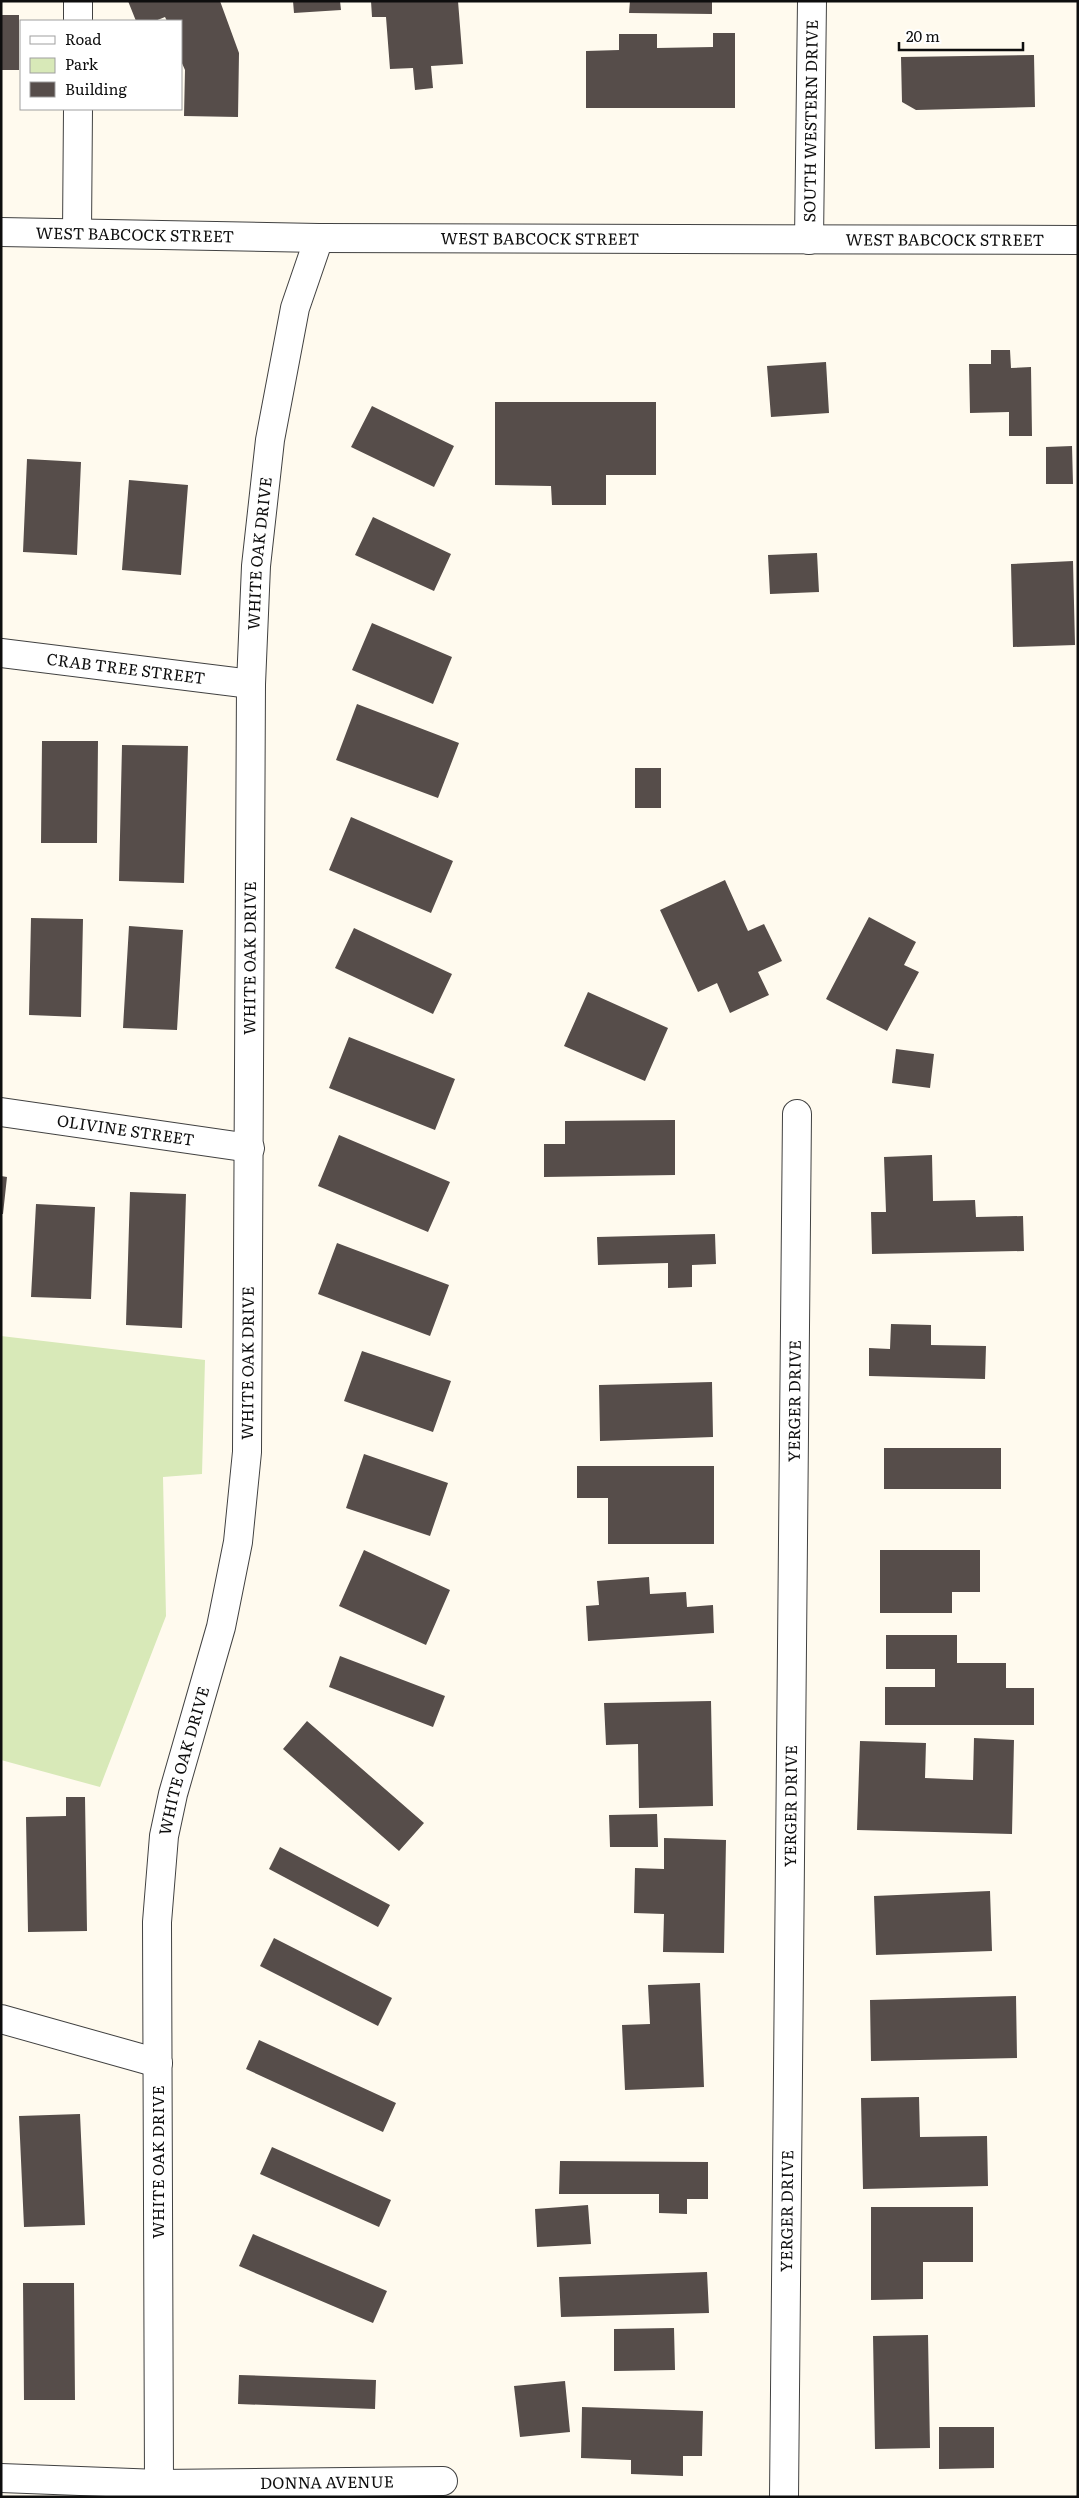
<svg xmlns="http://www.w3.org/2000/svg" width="1079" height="2498" font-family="Literata,serif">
  <rect width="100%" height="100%" fill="#fffaee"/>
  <!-- green -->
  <path fill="#d8e9b8" d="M1,1336L205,1360L202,1474L163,1477L166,1616L100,1787L1,1760Z"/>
  <!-- building -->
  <path fill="#564d4a" d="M128,1H220L239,53L238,117L184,116L185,70L181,61V21H167L165,17L155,21H136Z
    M293,1H340L341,10L294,13Z
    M371,1H458L463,64L431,66L433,88L415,90L413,68L390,69L386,17H372Z
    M630,1H712V14L629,13Z
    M1,15H19V70H1Z
    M713,33H735V108H586V51L619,50V34H657V48L713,47Z
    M1034,55L1035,107L916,110L902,102L901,57Z
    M991,350H1010L1011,368L1031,367L1032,436H1009V412L970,413L969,364H991Z
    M826,362L829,413L771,417L767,366Z
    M495,402H656V475H606V505H552L551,486L495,485Z
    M372,406L454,446L434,487L351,447Z
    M1072,446L1073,484H1046V447Z
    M27,459L81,462L77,555L23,552Z
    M129,480L188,485L181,575L122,570Z
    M373,517L451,554L434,591L355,555Z
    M817,553L819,592L770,594L768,555Z
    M1073,561L1075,645L1013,647L1011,564Z
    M372,623L452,657L433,704L352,670Z
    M357,704L459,743L438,798L336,760Z
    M42,741H98L97,843H41Z
    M122,745L188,746L184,883L119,881Z
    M635,768H661V808H635Z
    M351,817L453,861L431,913L329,870Z
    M725,880L748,931L764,924L782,961L758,972L769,995L730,1013L717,983L698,992L660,910Z
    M869,917L916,942L904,965L919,972L887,1031L826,999Z
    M31,918L83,919L81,1017L29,1015Z
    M129,926L183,930L177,1030L123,1028Z
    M354,928L452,974L433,1014L335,968Z
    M588,992L668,1028L645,1081L564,1046Z
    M349,1037L455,1079L435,1130L329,1088Z
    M896,1049L934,1054L930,1088L892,1083Z
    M675,1120V1175L544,1177V1144H565V1121Z
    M339,1135L450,1182L428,1232L318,1186Z
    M932,1155L933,1201L975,1200L976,1217L1023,1216L1024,1251L872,1254L871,1212H886L884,1157Z
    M1,1176L7,1177L3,1214H1Z
    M130,1192L186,1194L182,1328L126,1325Z
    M36,1204L95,1207L91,1299L31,1297Z
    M715,1234L716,1264L692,1265V1287L668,1288V1263L598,1265L597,1237Z
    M337,1243L449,1285L430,1336L318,1294Z
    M891,1324L931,1325V1345L986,1346L985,1379L869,1376V1348L890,1349Z
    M362,1351L451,1381L433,1432L344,1401Z
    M712,1382L713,1437L600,1441L599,1385Z
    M884,1448H1001V1489H884Z
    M364,1454L448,1483L430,1536L346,1508Z
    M577,1466H714V1544H608V1498H577Z
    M364,1550L450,1590L426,1645L339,1606Z
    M880,1550H980V1592H952V1613H880Z
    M649,1577L650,1594L686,1592L687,1607L713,1605L714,1633L588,1641L586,1606L599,1605L597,1581Z
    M886,1635H957V1663H1006V1688H1034V1725H885V1687H935V1669H886Z
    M340,1656L445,1696L433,1727L329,1687Z
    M711,1701L713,1806L639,1808L638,1744L606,1745L604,1703Z
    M307,1721L424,1823L399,1851L283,1749Z
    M974,1738L1014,1740L1012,1834L857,1830L860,1741L926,1743L925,1778L973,1780Z
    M66,1797H85L87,1931L28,1932L26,1817L66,1816Z
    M657,1814L658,1847H610L609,1815Z
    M664,1838L726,1840L724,1953L663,1952L664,1914L634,1913L635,1868L664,1869Z
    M280,1847L390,1905L378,1927L269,1869Z
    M990,1891L992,1951L876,1955L874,1896Z
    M274,1938L392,1998L378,2026L260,1966Z
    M700,1983L704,2087L625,2090L622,2025L650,2024L648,1985Z
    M1016,1996L1017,2058L871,2061L870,2000Z
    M259,2040L396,2103L383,2132L246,2069Z
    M919,2097L920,2137L987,2136L988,2186L863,2189L861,2098Z
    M80,2114L85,2225L24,2227L19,2116Z
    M272,2147L391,2200L379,2227L260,2174Z
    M560,2161L708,2162V2199H687V2214L659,2213V2194H559Z
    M588,2205L591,2244L537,2247L535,2209Z
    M871,2207H973V2262H923V2299L871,2300Z
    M253,2234L387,2291L373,2323L239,2266Z
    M707,2272L709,2313L561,2317L559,2277Z
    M23,2283H74L75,2400H24Z
    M674,2328L675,2370L614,2371V2329Z
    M928,2335L930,2448L875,2449L873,2336Z
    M239,2375L376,2380L375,2409L238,2404Z
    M565,2381L570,2432L520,2437L514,2386Z
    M582,2407L703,2411L702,2456H683V2476L631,2474V2460L581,2458Z
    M939,2427H994V2468L939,2469Z"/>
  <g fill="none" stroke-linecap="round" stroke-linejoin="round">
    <!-- minor casing -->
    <g stroke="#414141" stroke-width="30">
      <g id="minor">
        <path d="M78,21V1"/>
        <path id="s1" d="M1,232L319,238L1078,240"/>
        <path d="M77,232L78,109"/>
        <path id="s2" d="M809,240L812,1"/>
        <path id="s3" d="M1,653L251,684"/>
        <path id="s4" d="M1,1112L250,1148"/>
        <path d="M1,2019L158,2063"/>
        <path id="s5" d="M1,2478L159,2484L443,2481"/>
        <path id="s6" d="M159,2484L157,1922L164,1836L173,1794L221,1627L238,1542L247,1452L251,684L256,566L270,440L295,308L319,238"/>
        <path id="s7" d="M784,2497L797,1114"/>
      </g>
    </g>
    <!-- minor -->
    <use href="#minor" stroke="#fff" stroke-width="28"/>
  </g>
  <g text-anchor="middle" stroke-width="5" stroke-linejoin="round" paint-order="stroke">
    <!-- street labels -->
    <g font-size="16" fill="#0e0e0e" stroke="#fff">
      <text dy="6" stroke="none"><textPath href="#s2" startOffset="119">SOUTH WESTERN DRIVE</textPath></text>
      <text dy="6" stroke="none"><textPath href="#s1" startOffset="134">WEST BABCOCK STREET</textPath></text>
      <text dy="6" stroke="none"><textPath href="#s1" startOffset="539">WEST BABCOCK STREET</textPath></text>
      <text dy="6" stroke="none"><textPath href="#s1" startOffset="944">WEST BABCOCK STREET</textPath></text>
      <text dy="6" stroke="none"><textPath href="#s6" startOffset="1941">WHITE OAK DRIVE</textPath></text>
      <text dy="6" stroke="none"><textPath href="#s3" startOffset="126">CRAB TREE STREET</textPath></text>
      <text dy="6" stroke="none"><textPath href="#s6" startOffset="1536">WHITE OAK DRIVE</textPath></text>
      <text dy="6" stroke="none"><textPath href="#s4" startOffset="126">OLIVINE STREET</textPath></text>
      <text dy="6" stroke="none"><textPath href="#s6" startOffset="1131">WHITE OAK DRIVE</textPath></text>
      <text dy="6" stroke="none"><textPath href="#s7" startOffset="1096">YERGER DRIVE</textPath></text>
      <text dy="6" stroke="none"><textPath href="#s6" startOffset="726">WHITE OAK DRIVE</textPath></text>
      <text dy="6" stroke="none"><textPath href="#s7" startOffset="691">YERGER DRIVE</textPath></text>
      <text transform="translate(158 2162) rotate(-90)" y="6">WHITE OAK DRIVE</text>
      <text dy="6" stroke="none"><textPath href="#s7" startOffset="286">YERGER DRIVE</textPath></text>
      <text dy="6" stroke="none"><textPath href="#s5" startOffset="326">DONNA AVENUE</textPath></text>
    </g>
  </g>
  <!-- border -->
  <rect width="1079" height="2498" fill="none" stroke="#0e0e0e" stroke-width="5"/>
  <!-- legend -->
  <rect x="20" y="20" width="162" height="90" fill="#ffffff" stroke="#9f9f9f"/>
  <rect x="30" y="36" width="25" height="8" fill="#ffffff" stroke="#9f9f9f"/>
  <text x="65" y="45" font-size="15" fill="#0e0e0e">Road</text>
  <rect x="30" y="58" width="25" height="15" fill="#d8e9b8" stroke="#9f9f9f"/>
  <text x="65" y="70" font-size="15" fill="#0e0e0e">Park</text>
  <rect x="30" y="82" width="25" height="15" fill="#564d4a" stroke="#9f9f9f"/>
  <text x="65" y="95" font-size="15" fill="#0e0e0e">Building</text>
  <!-- scale -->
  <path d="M899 42v8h124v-8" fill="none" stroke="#0e0e0e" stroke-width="2.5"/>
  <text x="906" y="42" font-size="15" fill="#0e0e0e" stroke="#ffffff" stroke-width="4" paint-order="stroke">20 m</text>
</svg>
